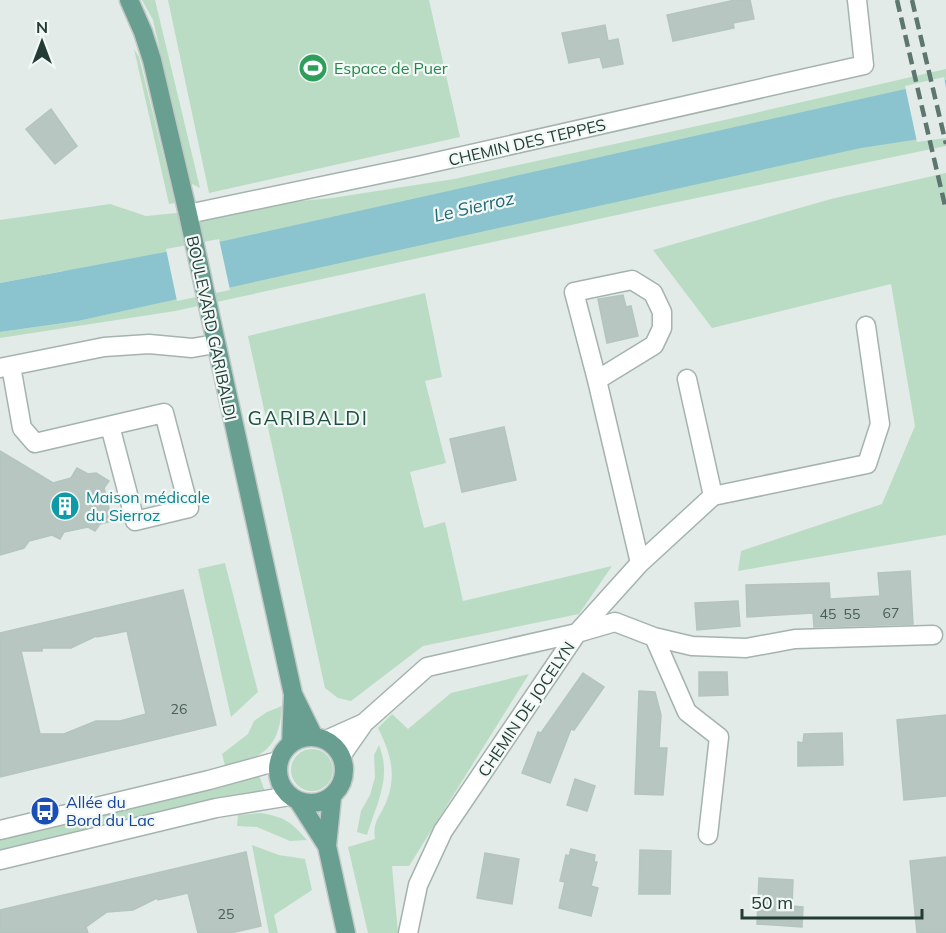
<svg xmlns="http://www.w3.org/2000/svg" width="946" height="933" font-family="Mulish,sans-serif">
  <rect width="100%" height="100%" fill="#e2ebe7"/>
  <!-- green -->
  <path fill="#bbdcc4" d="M142,0H155L200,188L190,183L153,20Z
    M168,0H429L460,137L209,193Z
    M134,49L139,57L175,203L169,204Z
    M946,69V146L663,205L175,311L0,338V332L78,321L228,287L63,271L0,283V220L110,204L146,216L332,198L454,179L720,121Z
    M946,173V535L738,571L741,551L882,504L915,426L891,284L712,328L653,250L831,199Z
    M425,293L442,377L425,381L446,463L410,472L424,528L445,522L463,601L612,566L579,614L423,646L351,701L338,698L325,688L248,336Z
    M225,563L258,692L231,717L198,569Z
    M529,674L409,866H392L398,933H368L348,847L375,839C372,821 381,816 387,800C397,773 390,752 378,728L392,714L408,729L451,693Z
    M282,706C279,750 264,754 226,770L222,754L248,734L254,721L267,712Z
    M379,745C392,778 377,802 367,835L357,832L361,811L370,795L375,777L374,755Z
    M291 770a21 21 0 1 1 42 0a21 21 0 1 1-42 0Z
    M259,775L265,792L0,855V837Z
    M261,813C285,817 291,822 307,840L290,841L257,827L237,826L238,815Z
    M252,845L279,855L305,859L312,890L274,915L278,933H269Z"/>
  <!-- water -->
  <path fill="#8bc4ce" d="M946,80V135L861,148L78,321L0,332V283L219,242Z"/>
  <!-- pier -->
  <path fill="#e2ebe7" d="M944,77L946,88V138L917,142L905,86Z
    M219,239L230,290L177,301L166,249Z"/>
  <!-- building -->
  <path fill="#b7c6c0" stroke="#b4c5be" stroke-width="1.5" fill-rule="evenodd" d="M735,0H750L754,19L733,23L734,28L673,41L667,15Z
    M605,25L608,41L618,39L623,64L603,68L600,57L569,63L562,33Z
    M51,109L77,146L55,164L26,129Z
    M623,295L626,307L631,306L638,336L607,343L598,299Z
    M504,427L516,480L462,492L450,439Z
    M0,451L53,483L71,478L77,468L88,474L96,473L109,481L104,488L112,521L100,524L95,531L88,527L64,532L60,539L52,535L29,541L24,548L0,555Z
    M910,571L913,624L814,627L813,613L747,617L746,585L829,583L830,599L880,596L878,573Z
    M183,590L216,725L0,777V633ZM127,631L146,714L120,721H96L64,734H40L21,651H42V648H71L96,636L97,637Z
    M738,601L740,626L697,630L695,603Z
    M699,672H727L728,695L699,696Z
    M583,673L604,687L574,730L571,729L550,783L522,773L538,732L541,733Z
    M639,691L655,692L661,715L659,748H667L663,795L635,794Z
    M946,715V796L904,800L897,720Z
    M842,733L843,765L798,766V742L803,743L804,734Z
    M575,779L595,786L587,811L567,805Z
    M571,849L595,855L594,862H597L591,886L598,888L591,916L559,908L565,882L560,881L566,855L569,856Z
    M640,850L671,851L670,894H639Z
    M246,852L261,926L231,933H198L188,893L158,900L157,898L133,910L107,912L86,927L88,933H0V910Z
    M485,853L519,859L512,904L477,898Z
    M946,857V933H917L910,861Z
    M759,878L793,880L792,906L803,907L802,927L757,924Z"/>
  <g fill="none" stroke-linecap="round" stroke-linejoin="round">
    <!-- minor casing -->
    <g stroke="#a5b3ae" stroke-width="21">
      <path id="minor" d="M188,214L418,166L864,65L857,0
        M11,366L22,428L35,443L164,413L189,508L135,521L110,426
        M0,368L104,347L149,344L192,348L215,344
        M687,379L713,496
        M640,563L713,496L867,464L880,424L866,326
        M577,633L640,563L597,380L574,292L632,280L653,293L662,312V328L654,345L597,380
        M577,633L615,622L654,637L692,646L746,648L795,639L933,635
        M654,637L687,712L719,737L708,835
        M326,740L364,723
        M341,756L364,723L427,667L577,633L443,831L418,885L408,933
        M0,830L209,780L278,761
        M0,860L216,808L290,796"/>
    </g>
    <!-- major casing -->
    <g stroke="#c1c8c6" stroke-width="21">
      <path id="major" d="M129,0L143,32L152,60L188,214L293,694L314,737
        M278 770a33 33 0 1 1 66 0a33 33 0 1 1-66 0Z
        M291,743L293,695
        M332,797L327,846L346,933
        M299,802L327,846"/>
    </g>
    <!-- minor -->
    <use href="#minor" stroke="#fff" stroke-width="18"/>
    <!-- major -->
    <use href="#major" stroke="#689f91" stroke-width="18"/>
    <!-- rail -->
    <path stroke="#5d7770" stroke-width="4.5" stroke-dasharray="12 6" stroke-linecap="butt" d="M897,0L946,210
      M912,0L946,144"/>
  </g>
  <!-- icons -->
  <defs>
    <g id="stadium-disc" transform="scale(1.5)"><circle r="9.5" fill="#2e9e5b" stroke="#f2f8f5"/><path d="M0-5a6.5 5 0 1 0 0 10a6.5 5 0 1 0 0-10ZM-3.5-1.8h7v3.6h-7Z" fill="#fff"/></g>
    <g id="building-disc" transform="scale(1.5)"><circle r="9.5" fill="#0f9aa8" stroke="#f2f8f5"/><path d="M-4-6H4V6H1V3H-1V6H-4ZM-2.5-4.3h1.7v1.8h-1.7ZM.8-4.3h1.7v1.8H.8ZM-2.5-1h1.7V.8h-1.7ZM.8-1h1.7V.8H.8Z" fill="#fff"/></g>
    <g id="bus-disc" transform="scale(1.5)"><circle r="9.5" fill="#1a4fb4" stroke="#f2f8f5"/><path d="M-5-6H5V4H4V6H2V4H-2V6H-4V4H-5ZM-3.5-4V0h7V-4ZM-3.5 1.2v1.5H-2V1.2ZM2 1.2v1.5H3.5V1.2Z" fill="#fff"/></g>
  </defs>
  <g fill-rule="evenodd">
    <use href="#stadium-disc" x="313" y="68"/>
    <use href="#building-disc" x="65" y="506"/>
    <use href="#bus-disc" x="45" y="811"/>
  </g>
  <g text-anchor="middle" stroke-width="4.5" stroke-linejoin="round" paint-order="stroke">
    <!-- number labels -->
    <g font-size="14" fill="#475e58">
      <text x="891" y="618">67</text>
      <text x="828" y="619">45</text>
      <text x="852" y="619">55</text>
      <text x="179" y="714">26</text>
      <text x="226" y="919">25</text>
    </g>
    <!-- leisure labels -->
    <g font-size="16" fill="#27864d" stroke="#f2f8f5" text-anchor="start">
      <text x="334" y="74">Espace de Puer</text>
    </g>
    <!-- street labels -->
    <g font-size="16" fill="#223c35" stroke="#f2f8f5">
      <text transform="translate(527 142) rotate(-13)" y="6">CHEMIN DES TEPPES</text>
      <text transform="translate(212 328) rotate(78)" y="6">BOULEVARD GARIBALDI</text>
      <text transform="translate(526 709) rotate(-56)" y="6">CHEMIN DE JOCELYN</text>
    </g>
    <!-- culture labels -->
    <g font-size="16" fill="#0d838f" stroke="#f2f8f5" text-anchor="start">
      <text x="86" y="503">Maison médicale<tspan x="86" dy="18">du Sierroz</tspan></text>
    </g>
    <!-- transit labels -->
    <g font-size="16" fill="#164399" stroke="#f2f8f5" text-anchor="start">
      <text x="66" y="808">Allée du<tspan x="66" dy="18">Bord du Lac</tspan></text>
    </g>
    <!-- water labels -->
    <g font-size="18" font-style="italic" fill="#1f6775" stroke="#f2f8f5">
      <text transform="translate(474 207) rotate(-13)" y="6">Le Sierroz</text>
    </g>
    <!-- quarter labels -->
    <g font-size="20" letter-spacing="1.5" fill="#1f4d42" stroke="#f2f8f5">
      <text x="308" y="425">GARIBALDI</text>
    </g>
  </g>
  <!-- north arrow -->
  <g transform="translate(42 42)" stroke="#f2f8f5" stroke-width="4.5" paint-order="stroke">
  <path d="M0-4.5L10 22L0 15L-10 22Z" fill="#223c35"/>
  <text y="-9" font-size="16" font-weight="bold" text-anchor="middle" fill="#223c35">N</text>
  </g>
  <!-- scale -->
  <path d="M742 909v9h180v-9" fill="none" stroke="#223c35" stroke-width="3"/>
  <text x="751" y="909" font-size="18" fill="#223c35" stroke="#f2f8f5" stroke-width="4.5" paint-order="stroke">50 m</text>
</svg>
